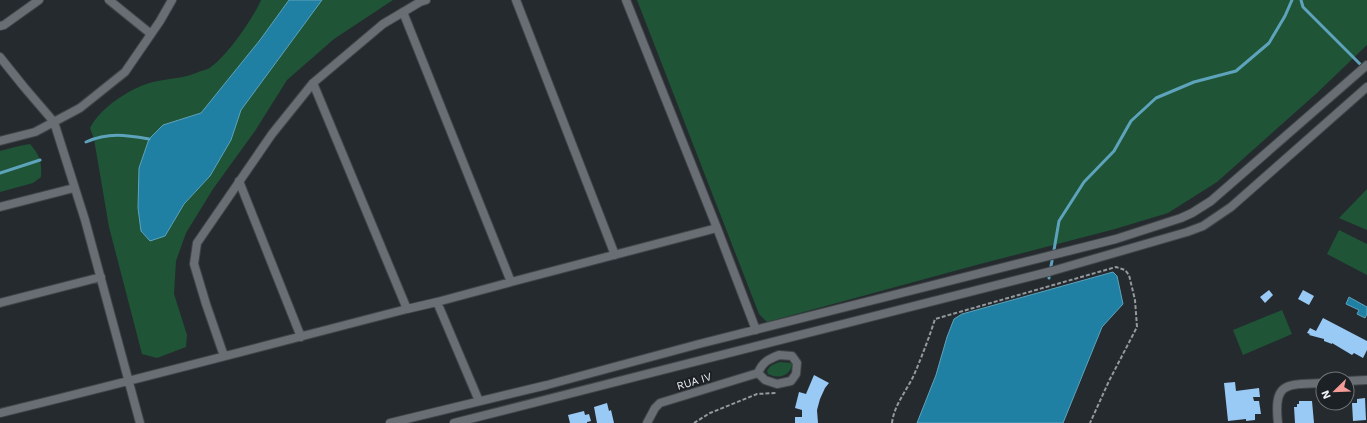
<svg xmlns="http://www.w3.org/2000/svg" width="1367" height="423" font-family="'Work Sans',sans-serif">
  <rect width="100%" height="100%" fill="#252a2f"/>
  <!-- green -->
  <path fill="#1f5436" d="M261,0H289L260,40L201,114L163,125L165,236L184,204L210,176L231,140L241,110L322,0H393L334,39L287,80L255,131L213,189L186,233L176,261L174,294L187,335L186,347L157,358L142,354L109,227L94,139L90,128C101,107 130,88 153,82C170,78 184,79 201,71C205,70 209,69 212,66C227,56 254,17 261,0Z
    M637,0H1367V45L1317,93L1217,182L1168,213L1115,229L980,264L767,322L759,314Z
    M30,144C40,155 42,163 41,177L33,183L0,192V151L19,146Z
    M1367,189V230L1339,218Z
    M1339,230L1367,244V275L1327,254Z
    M1282,310L1292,334L1243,355L1233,330Z
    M780,362L791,363L792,365C789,377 778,379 768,374L767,371C770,365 774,364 780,362Z"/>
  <!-- water -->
  <path fill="#1f80a3" stroke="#5ea3bc" d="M289,0H322L241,110L231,140L210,176L184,204L165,236L150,241L141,231L138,208L139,168L149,139L163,125L201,113L260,40Z
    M1113,272L1117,276L1123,304L1102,327L1063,423H917L936,375L947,337L954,319L962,314Z
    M1349,297L1367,307V314L1365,318L1357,314L1359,310L1346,304Z"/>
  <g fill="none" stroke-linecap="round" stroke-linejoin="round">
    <!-- stream -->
    <path stroke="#5ea3bc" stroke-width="3" d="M1301,0L1303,7L1360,64
      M86,142C108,132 126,135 149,139
      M0,173L40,160
      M1054,250L1059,221L1084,182L1114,151L1131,121L1156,98L1194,82L1236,71L1269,43L1285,16L1292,0
      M1051,266L1052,261
      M1049,278V277"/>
  </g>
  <!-- building -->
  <path fill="#99caf5" d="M1269,290L1273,295L1265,303L1260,297Z
    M1303,290L1314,296L1309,305L1298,299Z
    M1323,318L1367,341V350L1363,358L1354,353L1352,355L1332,343V344L1324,341V339L1309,335L1310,334L1307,333L1310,328L1316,331Z
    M814,375L829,383L825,388L820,399L817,410L818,423H795V417H802V410L795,408L799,392L806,394Z
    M1235,382L1236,391L1259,388L1260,397H1253L1254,401H1259L1261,414H1255V420L1246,421V419L1228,421L1224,383Z
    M1365,398L1366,420L1353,421L1352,403H1357V399Z
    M1299,401H1312L1314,423H1295L1294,407H1297V404H1299Z
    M607,403L609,411L611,410L614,423H597L594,407Z
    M584,411L585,415L589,414L591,421L587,422V423H570L568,415Z"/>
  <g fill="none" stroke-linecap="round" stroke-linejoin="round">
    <!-- minor casing -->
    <g stroke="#404548" stroke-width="10">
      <path id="minor" d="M109,0L151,34
        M516,0L615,255
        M626,0L717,228L756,330
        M403,12L511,282
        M0,26L4,25L39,0
        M0,57L24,87L54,122L85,220L140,423
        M313,83L407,309
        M0,141L35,132L80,108L125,72L160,21L172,0
        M239,181L301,337
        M0,207L74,188
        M437,302L479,401
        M0,303L101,277
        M779,355L792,356L797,363L796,374L791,381L777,384L765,380L758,373C762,362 769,359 779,355Z
        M224,356L206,304L194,264L197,243L272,134L313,83L383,24L420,2L426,0
        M1347,381L1367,380
        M0,413C136,380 271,344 407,309L437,302L511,282L717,228
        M390,423L547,385L699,344L1116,239L1181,218L1192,213L1211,201L1367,65
        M454,423L1052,271L1187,232L1203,226L1231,207L1367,87
        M647,423L655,408L660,403L758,373
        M1278,423C1273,380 1288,385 1323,383"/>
    </g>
    <!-- path -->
    <path stroke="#95999d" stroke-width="2" stroke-dasharray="4 2" stroke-linecap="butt" d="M694,423L710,413L757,394L776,393
      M892,423C894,405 907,390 914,375C922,356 929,338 935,319L1116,267L1125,270L1129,275L1135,300L1137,327L1109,381L1090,423"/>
    <!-- minor -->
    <use href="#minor" stroke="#686e73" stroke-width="8"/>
  </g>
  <g text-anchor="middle" stroke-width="4" stroke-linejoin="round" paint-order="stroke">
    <!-- street labels -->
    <g font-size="11" fill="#f2f5f8" stroke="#1c2125">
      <text transform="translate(694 381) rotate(-17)" y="4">RUA IV</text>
    </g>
  </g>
  <!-- north arrow -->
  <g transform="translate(1335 391) rotate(247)"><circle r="19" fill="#1c2125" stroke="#727679"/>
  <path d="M0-3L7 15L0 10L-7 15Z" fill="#f59b98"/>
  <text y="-6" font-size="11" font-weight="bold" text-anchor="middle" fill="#f2f5f8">N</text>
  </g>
</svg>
